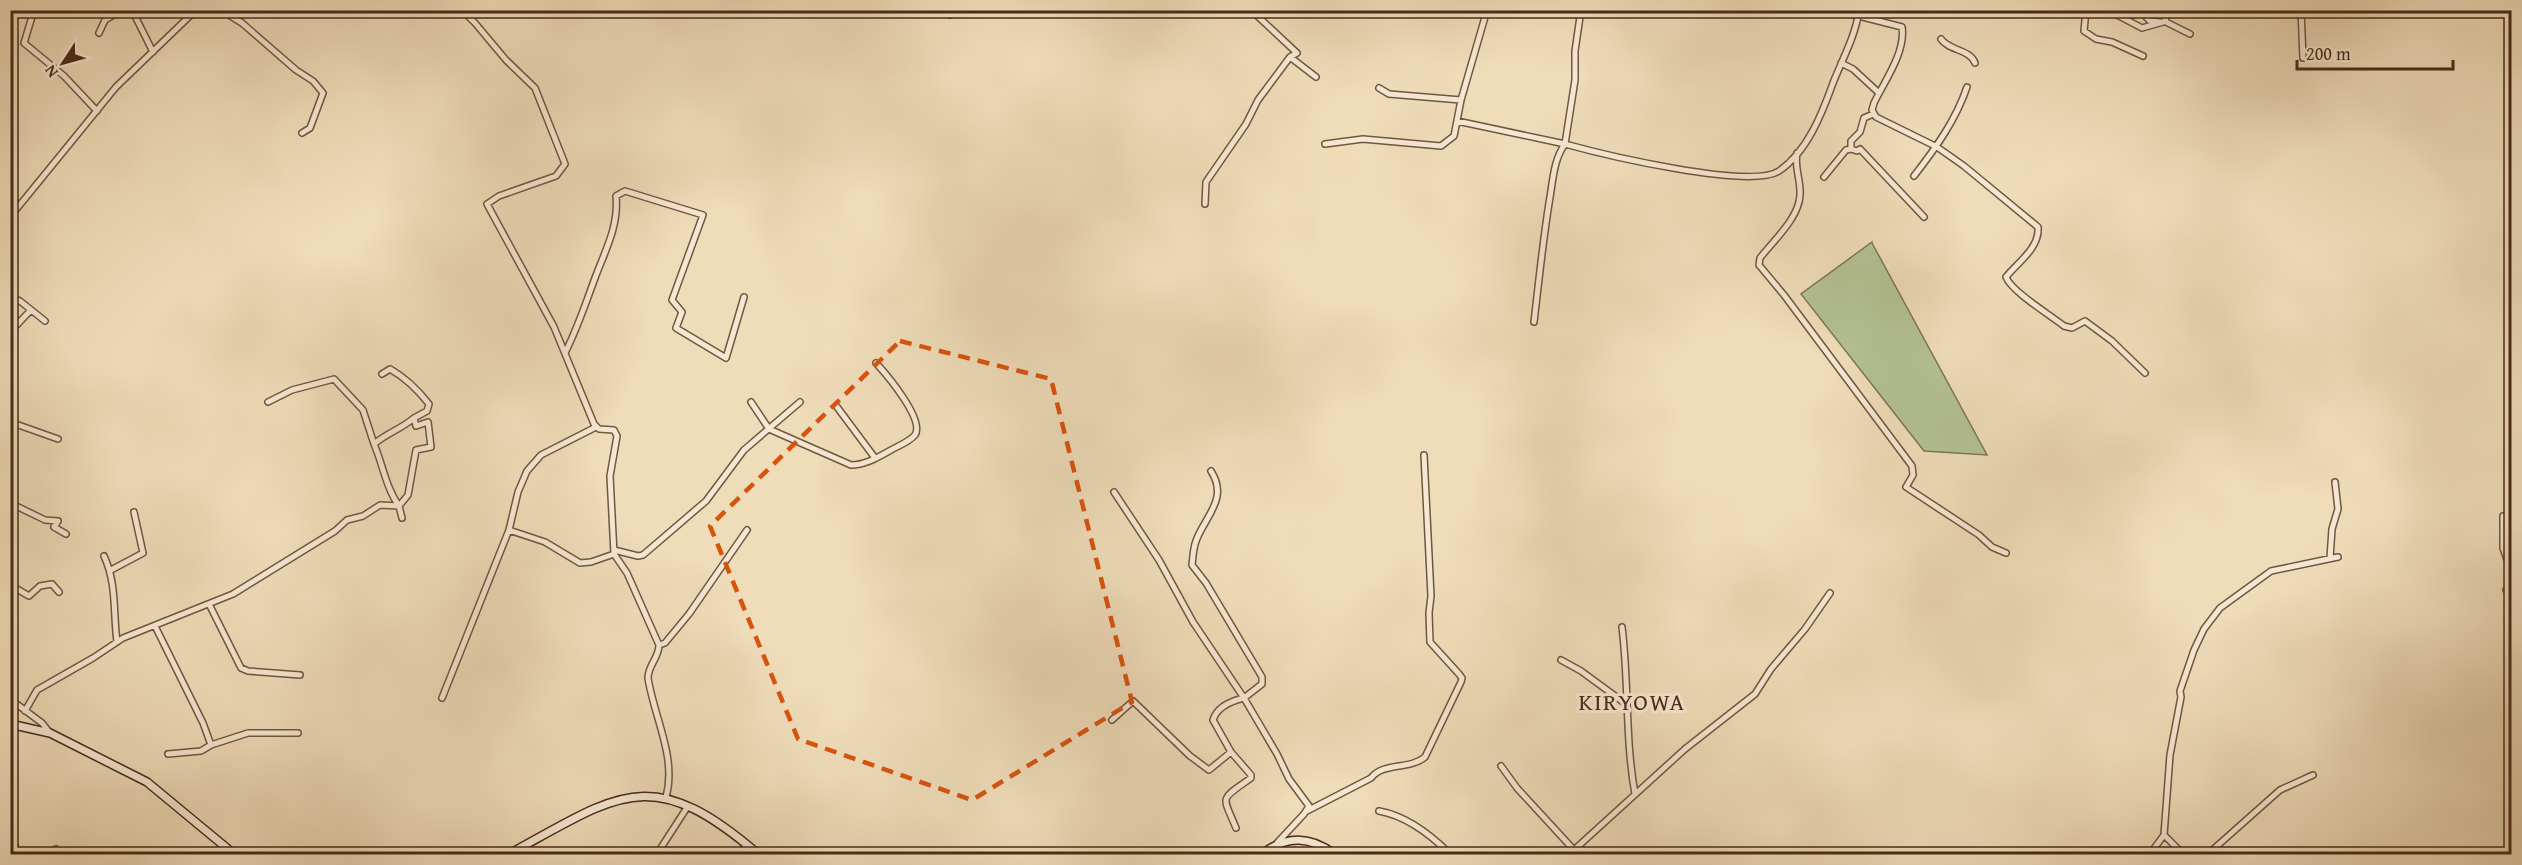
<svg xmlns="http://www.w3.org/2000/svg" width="2522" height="865" font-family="'Gentium Book Plus',serif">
  <rect width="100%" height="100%" fill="#efdcb9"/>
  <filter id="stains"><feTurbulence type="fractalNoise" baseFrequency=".00333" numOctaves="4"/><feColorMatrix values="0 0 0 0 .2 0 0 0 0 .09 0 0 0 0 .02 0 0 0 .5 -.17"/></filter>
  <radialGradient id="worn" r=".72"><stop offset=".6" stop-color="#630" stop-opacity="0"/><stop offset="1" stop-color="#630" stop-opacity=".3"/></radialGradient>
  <!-- green -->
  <path fill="#b3c294" stroke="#7e7656" stroke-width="1.5" d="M1872,242V243L1987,455L1924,451L1801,294Z"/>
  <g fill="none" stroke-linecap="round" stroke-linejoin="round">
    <!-- street casing -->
    <g stroke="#725640" stroke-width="8">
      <path id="street" d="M34,10L24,43L64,76L97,111
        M132,10L153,52
        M221,10L242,23L296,70L313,81L323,93L310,128L302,133
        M462,10L475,23L506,60L535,88L565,164L556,176L499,196L487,204L554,327L594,424L599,429L614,430L617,436L610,476L614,554L627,573L659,645C659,658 648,665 648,678C654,717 677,758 666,797
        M948,10L950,15
        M1820,10L1851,14L1902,27C1906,52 1884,82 1874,103L1872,110L1876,117L1937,147L1964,166L2038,227C2040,248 2017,263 2006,277C2011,291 2050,315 2064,326L2072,328L2085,321L2112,341L2145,373
        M2086,10L2084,31L2096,39L2112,42L2143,56
        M2106,10L2123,18
        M2123,10V18L2142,28L2163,22
        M2139,10L2150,21L2161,22
        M2164,10L2166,22L2190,34
        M2301,10L2303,58
        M99,33L105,20L122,10
        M1941,39C1949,51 1970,49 1975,63
        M1290,57L1316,77
        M1841,63L1853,69L1879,93
        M1379,88L1389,94L1461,100
        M1873,114L1864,118L1860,132L1851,141V149L1857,151L1860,149L1924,217
        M1457,121L1565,144L1575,80V51L1581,10
        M1325,144L1363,139L1441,146L1454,136L1461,100L1487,10
        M1797,153C1794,167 1801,180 1800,195C1799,218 1774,240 1760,258L1759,265L1784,295L1912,466L1913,475L1906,487L1979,535L1992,547L2006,553
        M1914,176C1935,149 1956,120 1967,87
        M1824,177L1846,150L1851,149
        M1205,204L1206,182L1246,124L1258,100L1290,57L1297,53L1251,10
        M10,217L116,87L196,10
        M10,297L20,301L45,321
        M1534,322C1539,280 1543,239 1550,197C1553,179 1554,159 1565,144C1601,154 1750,190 1779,171C1807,152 1822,114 1833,83C1842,60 1856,35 1859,10
        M10,332L30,311
        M565,353C578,327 585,305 595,278C605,251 619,226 616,196L625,191L703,215L672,300L682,312L676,328L726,358L744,297
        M382,374L390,369C406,378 418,390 429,404L427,411L414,418L416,426L428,422L431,447L416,450L408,495L399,506C386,488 383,465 374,444C387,433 401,429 414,418
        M268,402L292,390L334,379L363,410L374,444
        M751,402L769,429L851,465C866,465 878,457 891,450C898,446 909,442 915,435C925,420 887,375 876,363
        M837,407L875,458
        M10,422L58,439
        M1114,492L1159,560L1193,622L1244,698L1262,684V677L1206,583L1192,565C1193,557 1193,549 1196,541C1205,516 1229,499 1211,471
        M10,503L45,520L58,521L54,527L66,534
        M2503,516V548L2512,574
        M509,530L545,542L580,563L591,562L614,554
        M614,550L638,556L643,555L706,501L744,450L800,402
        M104,556C117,584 113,612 117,642
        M2330,558L2332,529L2338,509L2335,482
        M111,570L143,553L134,512
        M10,585L29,596L40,586L52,584L59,592
        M2506,590L2512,587
        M209,604L241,668L248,671L300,675
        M155,626L203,723L211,745L201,751L168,754
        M1622,627C1629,683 1625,739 1635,794
        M659,645L665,643L689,614L747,530
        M1561,660L1581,671L1626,704
        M442,698L509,530L518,492L527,471L541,455L596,427
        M10,699L42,723L50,733
        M25,711L37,690L93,658L123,638L233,594L335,531L347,520L363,516L380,505L399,506L402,518
        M1112,720L1133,701L1190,756L1209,770L1231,752L1213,720C1217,707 1231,701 1244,698L1277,754L1289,779L1309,806L1304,814L1277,843
        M211,745L248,733H298
        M1231,752L1251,775V778C1219,801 1222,794 1236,828
        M1501,766L1517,788L1574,850L1573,854
        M1307,811L1371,778C1383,762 1410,770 1425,757L1461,682L1462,678L1459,674L1430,642L1429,613L1431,596L1424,455
        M1379,811C1407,816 1430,834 1450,854
        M10,832L18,854
        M2164,835L2183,854
        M1574,850L1685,749L1755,694L1771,669L1805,629L1830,593
        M49,854L56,849
        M657,854L688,806
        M740,854L747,845
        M2150,854L2164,835L2170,755L2181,697L2180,691L2194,650L2204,629L2220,608L2271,571L2338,557
        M2208,854L2280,790L2313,775"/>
    </g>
    <!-- secondary casing -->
    <g stroke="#492a18" stroke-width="10">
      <path id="secondary" d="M10,724L50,733L147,782L234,854
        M509,854C619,794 651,762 758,854
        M1262,854C1287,835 1310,836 1334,854"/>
    </g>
    <!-- street -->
    <use href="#street" stroke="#f5e8d2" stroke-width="5"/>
    <!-- secondary -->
    <use href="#secondary" stroke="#f5e8d2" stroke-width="7"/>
  </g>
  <!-- marked area -->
  <path fill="none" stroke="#d8540d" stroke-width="4.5" stroke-dasharray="12 8" stroke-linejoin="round" d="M900,341L1051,379L1132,702L972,800L798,739L710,526Z"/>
  <g text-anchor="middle" stroke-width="6" stroke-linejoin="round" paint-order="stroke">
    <!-- quarter labels -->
    <g font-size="24" letter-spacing="1.5" fill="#492a18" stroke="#f5e8d2">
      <text x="1632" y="710">KIRYOWA</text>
    </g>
  </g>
  <!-- margin -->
  <rect width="2522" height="865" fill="none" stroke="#efdcb9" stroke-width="36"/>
  <rect x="12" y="12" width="2498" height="841" fill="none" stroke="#492a18" stroke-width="3"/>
  <rect x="18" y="18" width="2486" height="829" fill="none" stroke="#492a18" stroke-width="1.5"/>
  <!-- north arrow -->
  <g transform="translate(63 63) rotate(234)" stroke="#f5e8d2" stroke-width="4.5" paint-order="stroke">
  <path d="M0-4.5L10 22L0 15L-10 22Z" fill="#492a18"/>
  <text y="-9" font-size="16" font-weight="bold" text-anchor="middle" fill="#492a18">N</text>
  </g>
  <!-- scale -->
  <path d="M2297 60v9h156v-9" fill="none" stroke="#492a18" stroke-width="3"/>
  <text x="2306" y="60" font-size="18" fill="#492a18" stroke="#f5e8d2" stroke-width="4.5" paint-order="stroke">200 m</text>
  <rect width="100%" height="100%" filter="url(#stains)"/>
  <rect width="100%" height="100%" fill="url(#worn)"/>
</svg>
